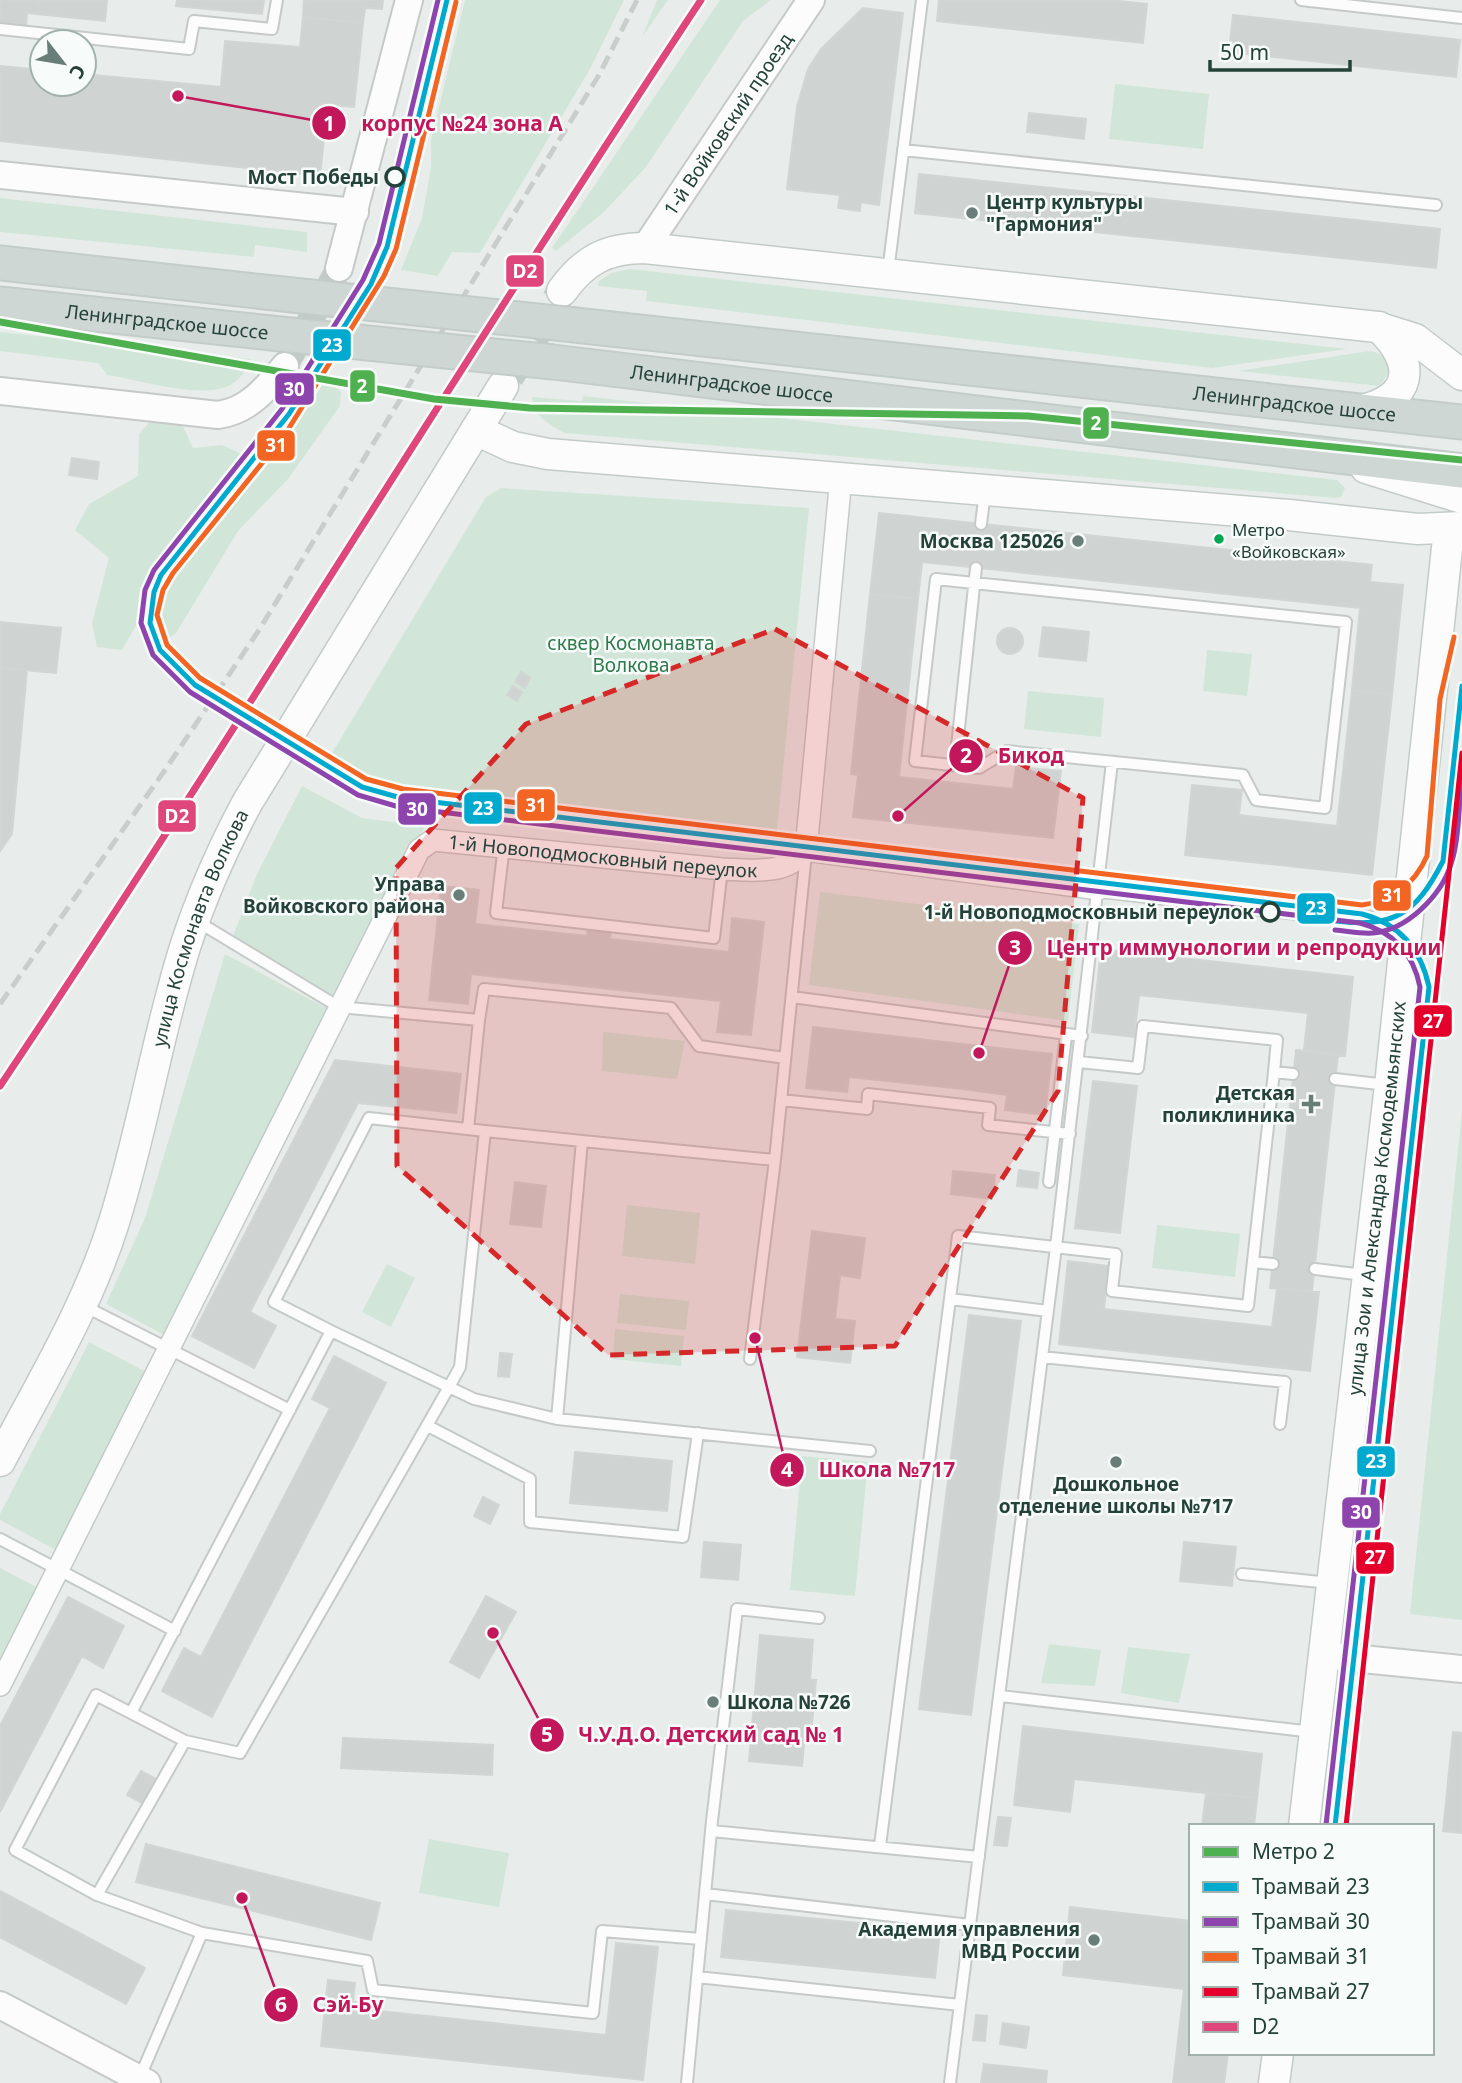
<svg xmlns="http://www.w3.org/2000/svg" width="1462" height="2083" font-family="'Noto Sans',sans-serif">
  <rect width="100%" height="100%" fill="#e8edeb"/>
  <!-- green -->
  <path fill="#d1e6d8" d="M465,0H624L590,69L480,253L452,252L438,276L401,270L422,218L431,167V140Z
    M658,0H668L642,37L657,0Z
    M720,0H771L743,21L646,167L605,211L556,251L552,248Z
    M1115,84L1209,94L1203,149L1109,139Z
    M0,198L307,232V252L255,245L254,257L0,232Z
    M630,269L1347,349L1212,368L646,301L647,291L598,286L599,281L611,273Z
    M0,332L251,359C247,370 238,383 226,387C197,398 139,380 107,375L98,363L0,351Z
    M1370,351C1382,353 1387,359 1390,370L1380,386L1238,371Z
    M327,379L341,392L340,406L288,479L238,531L176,633L164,641L154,621L138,622L122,650L97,647L92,623L109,558L75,530L89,504L138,476L139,434L152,419L181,422L193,448L222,445L266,465L316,381Z
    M583,396L1337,480L1345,488L1341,497L1336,498L565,433C549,425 534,416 532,397L582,401Z
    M501,488L809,508L777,830L392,785L352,767L332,753L486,497Z
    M1207,650L1252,654L1247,696L1203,691Z
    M1028,691L1104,698L1101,737L1024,729Z
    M302,786L362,818L425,826L336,997L233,936L257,874Z
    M820,892L1079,924L1068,1021L809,985Z
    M225,954L330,1010L168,1337L106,1304L145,1218Z
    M603,1032L685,1041L677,1079L602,1071Z
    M1462,1110V1620L1410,1614Z
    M627,1205L700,1213L695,1264L622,1256Z
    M1157,1225L1240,1234L1235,1277L1152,1268Z
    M387,1264L415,1278L391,1327L362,1312Z
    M620,1294L689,1301L686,1330L617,1323Z
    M615,1329L684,1336L681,1366L613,1359Z
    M89,1342L152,1375L60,1552L0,1520V1514Z
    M802,1456L868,1462L855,1596L790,1590Z
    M0,1568L44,1591L0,1677Z
    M1049,1644L1101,1650L1095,1686L1041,1683Z
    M1128,1647L1190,1654L1179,1703L1121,1693Z
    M429,1839L509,1853L499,1907L419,1893Z"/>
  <!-- building -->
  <path fill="#cfd4d2" stroke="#d1d6d4" stroke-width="2" d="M0,0H39L37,14L27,13L26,28L0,25Z
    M39,0H107L105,21L37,14Z
    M177,0H264L262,14L176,6Z
    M304,0H383L382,9L365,8L363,23L303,17Z
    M939,0H1109L1147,4L1143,43L937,21Z
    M863,8L903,13L879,205L861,202L860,211L838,208L840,195L787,189L797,107L808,69L821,49Z
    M1233,15L1460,40L1456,77L1229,52Z
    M303,17L363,23L354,107L320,104L319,120H326L320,176L0,141V66L42,70V84H84V74L221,87L225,41L300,47Z
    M1029,113L1086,119L1084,139L1027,132Z
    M919,174L1440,229L1436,268L915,213Z
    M72,458L99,462L97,479L69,475Z
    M879,513L1372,565L1370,582L1403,585L1392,695L1352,690L1360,608L922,562L918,599L870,594Z
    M870,594L918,599L899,777L1013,789L1016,767L1061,771L1053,838L853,817L858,775L851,774Z
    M0,622L61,628L56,673L0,668Z
    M1043,627L1089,632L1086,661L1039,656Z
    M997 641a13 13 0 1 1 26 0a13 13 0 1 1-26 0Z
    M0,668L27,670L12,834L0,851Z
    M521,672L530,678L525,688L515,682Z
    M513,686L522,692L517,701L507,695Z
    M1352,690L1392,695L1372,875L1185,855L1192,785L1242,790L1239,815L1337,826Z
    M441,886L479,890L475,924L587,936L588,928L611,930L610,939L729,952L732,918L764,922L751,1035L717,1032L721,1001L471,974L468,1004L429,1000Z
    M1101,949L1353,977L1345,1056L1304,1050L1308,1013L1139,995L1134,1037L1092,1032Z
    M813,1027L1052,1054L1045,1115L1005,1110L1007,1095L963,1089L849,1077L847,1092L806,1088Z
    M1296,1050L1338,1055L1312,1291L1270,1288Z
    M335,1060L461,1074L456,1113L358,1103L250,1312L276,1326L254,1368L192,1336Z
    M1093,1081L1137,1086L1120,1233L1075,1228Z
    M1019,1170L1039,1173L1037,1188L1017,1186Z
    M953,1171L995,1175L992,1199L951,1194Z
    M515,1182L546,1186L541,1227L510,1224Z
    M812,1231L865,1238L860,1278L840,1275L835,1319L855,1321L850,1363L797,1357Z
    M1068,1261L1109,1266L1104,1309L1272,1327L1277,1289L1319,1292L1310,1371L1059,1344Z
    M969,1315L1021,1321L971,1715L919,1709Z
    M500,1353L512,1354L509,1377L498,1376Z
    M334,1356L386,1383L212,1717L162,1691L184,1648L201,1657L330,1408L312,1399Z
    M575,1452L672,1461L667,1511L570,1503Z
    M483,1497L499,1505L490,1524L474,1516Z
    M704,1542L741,1545L738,1580L701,1577Z
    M1184,1542L1236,1547L1232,1586L1180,1581Z
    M486,1596L516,1612L479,1678L450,1662Z
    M68,1597L124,1626L103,1668L82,1656L0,1812V1726Z
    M760,1635L813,1640L810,1680H816L812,1724H806L802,1766L749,1761Z
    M1023,1726L1262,1754L1254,1826H1202L1206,1793L1074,1779L1070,1812L1014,1805Z
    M1023,1726L1262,1754L1257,1798L1074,1779L1070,1812L1014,1805Z
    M1453,1732L1462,1733V1833L1443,1831Z
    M343,1738L493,1745L492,1775L341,1768Z
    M141,1771L156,1779L142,1803L127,1795Z
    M1206,1793L1257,1798L1254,1826H1202Z
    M998,1817L1011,1818L1007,1846L994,1845Z
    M146,1844L380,1903L371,1940L136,1882Z
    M0,1891L145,1968L126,2004L0,1937Z
    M1070,1907L1191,1921V2053H1228L1224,2083H1173L1184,1989L1063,1975Z
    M1070,1907L1191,1921V2053H1228L1224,2083H1173L1184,1989L1063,1975Z
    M726,1910L940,1931L935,1978L721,1957Z
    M616,1943L658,1947L643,2080L321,2046L326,1998L360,2002V2009L606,2035Z
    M328,1980L355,1983L353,2001L326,1998Z
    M976,2015L987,2016L985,2041L973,2040Z
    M1003,2023L1029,2027L1026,2048L1000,2044Z
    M984,2064L1047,2071L1046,2083H981Z
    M984,2064L1047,2071L1046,2083H981Z"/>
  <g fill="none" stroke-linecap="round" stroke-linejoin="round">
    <!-- tertiary-tunnel -->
    <path stroke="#c1cbc8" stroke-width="26" stroke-dasharray="26 13" stroke-linecap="butt" d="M285,366L339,268"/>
    <!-- secondary-tunnel -->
    <path stroke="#c1cbc8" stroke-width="30" stroke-dasharray="30 15" stroke-linecap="butt" d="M509,377L562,291"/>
    <!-- service casing -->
    <g stroke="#c5cac8" stroke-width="14">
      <path id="service" d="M1301,0L1462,18
        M0,29L189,49L194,21L272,29L277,0
        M903,150L1436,205
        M888,272L922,0
        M981,524L985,492
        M936,579L1346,622L1325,808L1256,800L1243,775L1007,751L979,768L915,761Z
        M955,765L976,568
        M504,845L496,913L714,938L722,869
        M195,920L339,1007L479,1020L484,989L671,1008L699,1046L785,1058
        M792,997L1082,1036
        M1079,1062L1138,1068L1143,1026L1277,1040L1274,1072L1293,1074
        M1335,1079L1387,1085
        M781,1100L867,1109L868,1094L990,1108L988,1125L1070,1134
        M468,1129L479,1020
        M582,1141L485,1131L460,1367L449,1387L331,1331L131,1713L185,1741L240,1753L449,1387L474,1399L557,1419L582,1141L775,1160L806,853
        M1049,1182L1066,1035
        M1253,1262L1273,1264
        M1315,1269L1364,1275
        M950,1299L1048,1311
        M84,1306L290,1410
        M331,1331L274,1302L369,1118L485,1131
        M1042,1357L1285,1382L1280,1424
        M750,1359L775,1160
        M557,1419L870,1451
        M428,1426L530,1479V1522L683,1537L698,1433
        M0,1539L175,1631
        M1242,1574L1330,1583
        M1000,1696L1313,1732
        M711,1831L979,1857
        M880,1846L958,1236L1116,1254L1112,1291L1248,1306L1274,1072
        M705,1894L970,1925
        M97,1895L15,1850L96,1695L131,1713
        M202,1933L367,1961L373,1990L593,2013L602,1931L701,1939
        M697,1977L960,2005
        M139,2079L202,1933L97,1895L185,1741
        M687,2083L712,1821L737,1609L819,1618
        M950,2083L1056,1247L1112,762"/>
    </g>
    <!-- pedestrian casing -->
    <g stroke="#c5cac8" stroke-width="19">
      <path id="pedestrian" d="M1099,889L1407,924"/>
    </g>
    <!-- minor casing -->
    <g stroke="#c5cac8" stroke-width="24">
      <g id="minor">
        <path d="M806,850L841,477"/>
        <path d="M806,850L1099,889"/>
        <path id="s1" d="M0,1685L419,850L433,840L722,869C752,870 786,876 806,850"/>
      </g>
    </g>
    <!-- tertiary casing -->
    <g stroke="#c5cac8" stroke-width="30">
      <g id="tertiary">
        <path d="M0,175L355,212"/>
        <path id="s2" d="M645,248L811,0"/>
        <path d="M339,268L409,0"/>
        <path d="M0,391L218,415C248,411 266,389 285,366"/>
        <path d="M1323,1655L1462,1669"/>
        <path d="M0,2005L147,2083"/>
      </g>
    </g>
    <!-- secondary casing -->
    <g stroke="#c3cbc8" stroke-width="33">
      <g id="secondary">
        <path d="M562,291C584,260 607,248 645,248L1377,327L1415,339L1462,375"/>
        <path d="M1358,411C1413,400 1418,364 1379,327"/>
        <path d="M476,430L513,447L548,454L1289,515L1418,529L1462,527"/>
        <path d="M1366,468L1462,498"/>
        <path id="s3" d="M0,1461C41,1383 88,1306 114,1222C143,1130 157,1035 186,944C202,895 223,848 247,803L503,386"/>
        <path id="s4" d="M1304,1826L1390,1085L1449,529"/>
        <path d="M1274,2083L1278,2053"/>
      </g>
    </g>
    <!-- primary casing -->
    <g stroke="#c3ccc9" stroke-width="37">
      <g id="primary">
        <path d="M0,263L311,297"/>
        <path id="s5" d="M0,304L290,335"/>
        <path id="s6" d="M575,325L1462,422"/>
        <path id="s7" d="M553,362L1462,471"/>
      </g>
    </g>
    <!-- service -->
    <use href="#service" stroke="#fcfcfc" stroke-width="10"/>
    <!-- pedestrian -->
    <use href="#pedestrian" stroke="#fcfcfc" stroke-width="16"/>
    <!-- minor -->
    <use href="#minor" stroke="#fcfcfc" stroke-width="21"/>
    <!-- tertiary -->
    <use href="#tertiary" stroke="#fcfcfc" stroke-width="26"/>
    <!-- secondary -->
    <use href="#secondary" stroke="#fcfcfc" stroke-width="30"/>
    <!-- primary -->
    <use href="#primary" stroke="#cfd7d5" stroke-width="33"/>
    <!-- tram -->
    <path stroke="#c9cdcc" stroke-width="2" d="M1360,924C1392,935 1409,954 1421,985"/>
    <!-- rail -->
    <path stroke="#c9cdcc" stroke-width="5" stroke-dasharray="14 7" stroke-linecap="butt" d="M0,1004L165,770L259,630L599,75L637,0"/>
    <!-- primary-bridge casing -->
    <g stroke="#c3ccc9" stroke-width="37" stroke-linecap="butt">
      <path id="primary-bridge" d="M311,297L575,325
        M290,335L553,362"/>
    </g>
    <!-- primary-bridge -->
    <use href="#primary-bridge" stroke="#cfd7d5" stroke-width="33"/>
    <!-- rail-1 casing -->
    <g stroke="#f7fbf9" stroke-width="12">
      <path id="rail-1" d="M0,1086C240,728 463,359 701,0"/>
    </g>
    <!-- rail-1 -->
    <use href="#rail-1" stroke="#df477c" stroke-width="7"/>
    <!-- tram-1 casing -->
    <g stroke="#f7fbf9" stroke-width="10">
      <path id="tram-1" d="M447,0L387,247L371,284L289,414L161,575L154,592L150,623L160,650L195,685L362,787L401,798L1362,914C1400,924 1421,949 1429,987L1335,1826
        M1336,921C1394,928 1416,914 1443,861L1462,686"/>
    </g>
    <!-- tram-2 casing -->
    <g stroke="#f7fbf9" stroke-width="10">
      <path id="tram-2" d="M438,0L379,244L363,280L282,409L154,570L145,590L141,623L153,655L190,692L358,795L399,807L1360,923C1394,932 1413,953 1420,987L1326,1825
        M1335,930C1348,931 1360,934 1373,933C1407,930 1441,896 1451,864C1460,838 1459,796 1462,767"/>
    </g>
    <!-- tram-3 casing -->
    <g stroke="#f7fbf9" stroke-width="10">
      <path id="tram-3" d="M456,2L396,249L384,276L284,436L173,573L163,590L157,615L167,645L200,678L366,779L403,789L1362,905C1393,901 1414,885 1427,856L1440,699L1454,637"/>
    </g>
    <!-- tram-4 casing -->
    <g stroke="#f7fbf9" stroke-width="10">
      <path id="tram-4" d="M1346,1826L1462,753"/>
    </g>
    <!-- tram-1 -->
    <use href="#tram-1" stroke="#00a9ce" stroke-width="5"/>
    <!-- tram-2 -->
    <use href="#tram-2" stroke="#8e44ad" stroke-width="5"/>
    <!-- tram-3 -->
    <use href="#tram-3" stroke="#f26522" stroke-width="5"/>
    <!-- tram-4 -->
    <use href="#tram-4" stroke="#e4002b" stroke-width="5"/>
    <!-- metro-1 casing -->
    <g stroke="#f7fbf9" stroke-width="12">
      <path id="metro-1" d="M0,322L434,399L530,408L1028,416L1462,460"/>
    </g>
    <!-- metro-1 -->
    <use href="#metro-1" stroke="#4fb04f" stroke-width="7"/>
  </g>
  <!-- marked area -->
  <path fill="#d62828" fill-opacity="0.2" stroke="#d62828" stroke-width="5" stroke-dasharray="14 9" stroke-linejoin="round" d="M775,629L1083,798L1058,1091L895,1346L608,1355L397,1166L396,868L526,724Z"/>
  <!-- markers -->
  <g fill="#f7fbf9" stroke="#24423a" stroke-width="3.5">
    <circle cx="395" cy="177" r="9"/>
    <circle cx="1270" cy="912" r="9"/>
  </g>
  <g fill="#697e78" stroke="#f7fbf9" stroke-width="2.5">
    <circle cx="972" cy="213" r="7"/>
    <circle cx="1078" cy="541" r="7"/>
    <circle cx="459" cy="895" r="7"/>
    <path d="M1307.5 1093.5h7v7h7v7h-7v7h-7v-7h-7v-7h7z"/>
    <circle cx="1116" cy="1462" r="7"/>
    <circle cx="713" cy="1702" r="7"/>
    <circle cx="1094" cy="1940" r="7"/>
  </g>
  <circle fill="#00a651" stroke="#f7fbf9" stroke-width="2.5" cx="1219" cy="539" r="6"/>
  <g text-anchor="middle" stroke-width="5" stroke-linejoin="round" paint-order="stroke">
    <!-- bus labels -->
    <g font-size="17" fill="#24423a" stroke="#f7fbf9" text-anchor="start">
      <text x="1232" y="536">Метро<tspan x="1232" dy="22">«Войковская»</tspan></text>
    </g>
    <!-- street labels -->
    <g font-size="19" fill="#24423a" stroke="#f7fbf9">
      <text dy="7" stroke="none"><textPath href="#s2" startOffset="149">1-й Войковский проезд</textPath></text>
      <text dy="7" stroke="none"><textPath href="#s5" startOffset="168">Ленинградское шоссе</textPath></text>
      <text dy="7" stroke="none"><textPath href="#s7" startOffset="180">Ленинградское шоссе</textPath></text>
      <text dy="7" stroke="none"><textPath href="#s6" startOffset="724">Ленинградское шоссе</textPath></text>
      <text dy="7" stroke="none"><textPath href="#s1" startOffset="1122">1-й Новоподмосковный переулок</textPath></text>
      <text dy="7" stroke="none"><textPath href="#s3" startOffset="572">улица Космонавта Волкова</textPath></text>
      <text dy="7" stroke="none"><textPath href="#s4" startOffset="632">улица Зои и Александра Космодемьянских</textPath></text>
    </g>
    <!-- stop labels -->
    <g font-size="19" font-weight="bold" fill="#24423a" stroke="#f7fbf9" text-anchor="end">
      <text x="379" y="184">Мост Победы</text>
      <text x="1254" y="919">1-й Новоподмосковный переулок</text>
    </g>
    <!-- poi labels -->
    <g font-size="19" font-weight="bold" fill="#24423a" stroke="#f7fbf9" text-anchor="end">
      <text x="986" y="209" text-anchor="start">Центр культуры<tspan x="986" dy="22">"Гармония"</tspan></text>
      <text x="1064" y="548">Москва 125026</text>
      <text x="445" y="891">Управа<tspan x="445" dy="22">Войковского района</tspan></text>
      <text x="1295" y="1100">Детская<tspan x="1295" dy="22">поликлиника</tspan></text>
      <text x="1116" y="1491" text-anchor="middle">Дошкольное<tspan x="1116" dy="22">отделение школы №717</tspan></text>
      <text x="727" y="1709" text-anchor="start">Школа №726</text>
      <text x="1080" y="1936">Академия управления<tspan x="1080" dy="22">МВД России</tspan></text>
    </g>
    <!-- park labels -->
    <g font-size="19" fill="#2d7a4b" stroke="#f7fbf9">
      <text x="631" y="650">сквер Космонавта<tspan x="631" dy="22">Волкова</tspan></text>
    </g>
  </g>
  <!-- callouts -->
  <path fill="none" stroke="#c2185b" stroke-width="2.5" d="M178 96L329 123M898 816L966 756M979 1053L1015 948M755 1338L787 1470M493 1633L547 1735M242 1898L281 2005"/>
  <g fill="#c2185b" stroke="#f7fbf9" stroke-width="2.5">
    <circle cx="178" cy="96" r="7"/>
    <circle cx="898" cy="816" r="7"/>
    <circle cx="979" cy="1053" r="7"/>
    <circle cx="755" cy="1338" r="7"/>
    <circle cx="493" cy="1633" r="7"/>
    <circle cx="242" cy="1898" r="7"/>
    <circle cx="329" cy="123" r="18"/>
    <circle cx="966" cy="756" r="18"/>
    <circle cx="1015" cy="948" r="18"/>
    <circle cx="787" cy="1470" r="18"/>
    <circle cx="547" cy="1735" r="18"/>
    <circle cx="281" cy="2005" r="18"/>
  </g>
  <g font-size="21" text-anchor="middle" font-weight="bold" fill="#fff">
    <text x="329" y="131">1</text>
    <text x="966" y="763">2</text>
    <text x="1015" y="955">3</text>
    <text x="787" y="1477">4</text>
    <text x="547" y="1742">5</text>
    <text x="281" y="2012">6</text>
  </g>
  <g font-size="21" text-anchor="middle" font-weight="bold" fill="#c2185b" stroke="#f7fbf9" stroke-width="5" stroke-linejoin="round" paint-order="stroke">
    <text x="462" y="131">корпус №24 зона А</text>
    <text x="1031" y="763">Бикод</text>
    <text x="1244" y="955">Центр иммунологии и репродукции</text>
    <text x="887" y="1477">Школа №717</text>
    <text x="711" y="1742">Ч.У.Д.О. Детский сад № 1</text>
    <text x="348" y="2012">Сэй-Бу</text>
  </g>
  <g stroke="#f7fbf9" stroke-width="2.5">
    <rect x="505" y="254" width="40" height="34" rx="7" fill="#df477c"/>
    <rect x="312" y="328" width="40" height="34" rx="7" fill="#00a9ce"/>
    <rect x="349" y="369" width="27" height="34" rx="7" fill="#4fb04f"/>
    <rect x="274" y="372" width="41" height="34" rx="7" fill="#8e44ad"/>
    <rect x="1082" y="406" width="28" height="34" rx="7" fill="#4fb04f"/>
    <rect x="256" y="429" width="40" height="33" rx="7" fill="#f26522"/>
    <rect x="516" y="788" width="40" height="34" rx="7" fill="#f26522"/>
    <rect x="463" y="791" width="40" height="34" rx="7" fill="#00a9ce"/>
    <rect x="397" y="792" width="40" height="34" rx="7" fill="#8e44ad"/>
    <rect x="157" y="799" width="40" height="34" rx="7" fill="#df477c"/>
    <rect x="1372" y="879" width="40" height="33" rx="7" fill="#f26522"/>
    <rect x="1296" y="892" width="40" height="33" rx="7" fill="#00a9ce"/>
    <rect x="1413" y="1004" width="40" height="34" rx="7" fill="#e4002b"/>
    <rect x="1356" y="1445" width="40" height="33" rx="7" fill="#00a9ce"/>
    <rect x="1341" y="1496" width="40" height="33" rx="7" fill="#8e44ad"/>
    <rect x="1355" y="1541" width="40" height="34" rx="7" fill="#e4002b"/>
  </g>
  <g font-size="19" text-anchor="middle" font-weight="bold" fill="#fff">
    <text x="525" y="278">D2</text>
    <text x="332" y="352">23</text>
    <text x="362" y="393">2</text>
    <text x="294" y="396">30</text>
    <text x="1096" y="430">2</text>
    <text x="276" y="452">31</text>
    <text x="536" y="812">31</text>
    <text x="483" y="815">23</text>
    <text x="417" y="816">30</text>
    <text x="177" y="823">D2</text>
    <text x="1392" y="902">31</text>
    <text x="1316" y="915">23</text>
    <text x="1433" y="1028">27</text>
    <text x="1376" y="1468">23</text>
    <text x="1361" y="1519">30</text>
    <text x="1375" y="1564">27</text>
  </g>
  <!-- legend -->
  <rect x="1189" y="1824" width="245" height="231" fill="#f7fbf9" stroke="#a3b1ad" stroke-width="2"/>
  <rect x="1203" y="1847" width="35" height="10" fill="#4fb04f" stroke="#a3b1ad" stroke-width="2"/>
  <text x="1252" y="1859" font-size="21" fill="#24423a">Метро 2</text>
  <rect x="1203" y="1882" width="35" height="10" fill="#00a9ce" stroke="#a3b1ad" stroke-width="2"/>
  <text x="1252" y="1894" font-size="21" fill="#24423a">Трамвай 23</text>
  <rect x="1203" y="1917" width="35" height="10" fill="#8e44ad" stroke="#a3b1ad" stroke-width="2"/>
  <text x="1252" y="1929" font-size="21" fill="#24423a">Трамвай 30</text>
  <rect x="1203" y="1952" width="35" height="10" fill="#f26522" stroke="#a3b1ad" stroke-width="2"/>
  <text x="1252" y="1964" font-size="21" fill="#24423a">Трамвай 31</text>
  <rect x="1203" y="1987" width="35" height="10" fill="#e4002b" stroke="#a3b1ad" stroke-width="2"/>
  <text x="1252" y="1999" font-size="21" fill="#24423a">Трамвай 27</text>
  <rect x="1203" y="2022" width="35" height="10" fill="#df477c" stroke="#a3b1ad" stroke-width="2"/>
  <text x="1252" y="2034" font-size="21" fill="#24423a">D2</text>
  <!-- north arrow -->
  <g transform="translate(63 63) rotate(121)"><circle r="33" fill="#f7fbf9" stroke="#a3b1ad" stroke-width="2"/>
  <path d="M0-5L12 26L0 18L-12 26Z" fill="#697e78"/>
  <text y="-10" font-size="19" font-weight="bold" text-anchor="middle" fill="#24423a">С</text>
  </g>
  <!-- scale -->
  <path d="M1210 60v10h140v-10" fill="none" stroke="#24423a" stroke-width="3.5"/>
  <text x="1220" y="60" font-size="21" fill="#24423a" stroke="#f7fbf9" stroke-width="5" paint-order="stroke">50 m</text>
</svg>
